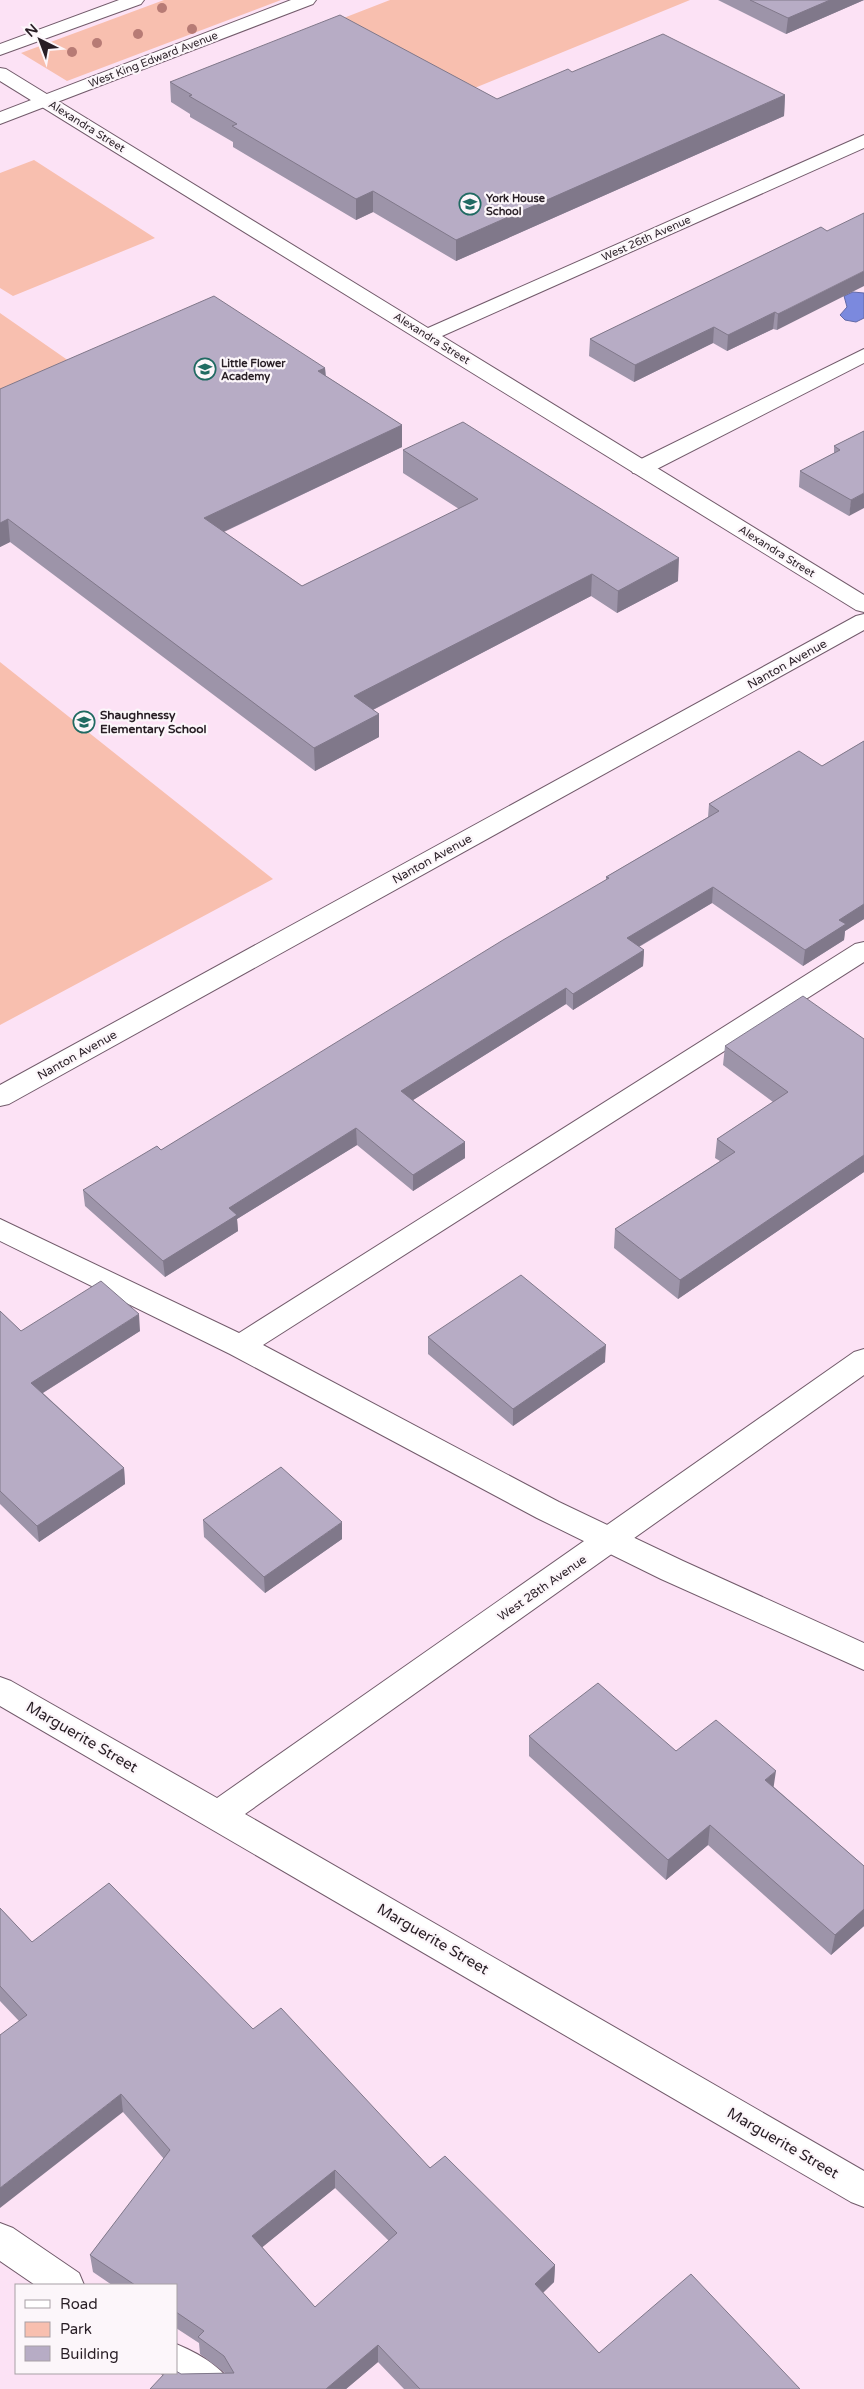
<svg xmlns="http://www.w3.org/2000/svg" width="864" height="2389" font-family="'Varela Round',sans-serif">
  <rect width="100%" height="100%" fill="#fce2f5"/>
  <!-- green -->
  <path fill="#f8bfaf" d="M164,0H281L67,81L21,53Z
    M390,0H690L460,94L220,66Z
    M34,160L155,238L13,296L0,288V173Z
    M0,313L79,368L0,402Z
    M0,662L273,879L0,1025Z"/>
  <!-- water -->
  <path fill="#7b89de" stroke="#6269a6" d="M853,292L864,293V318L856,322L845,320L840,315L847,307L844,296Z"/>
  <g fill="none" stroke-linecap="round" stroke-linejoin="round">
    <!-- lane casing -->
    <g stroke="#725b6b" stroke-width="2">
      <path id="lane" d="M864,349V363L649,473L641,474L633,473L630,468L633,463Z
        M864,942V962L263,1345L559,1502L683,1561L864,1643V1670L661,1579L537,1518L230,1354L0,1241V1219L239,1333L855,944Z
        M0,2223L13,2228L79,2273L84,2285H35L0,2261Z
        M176,2344C198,2353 225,2368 234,2389H183L163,2375L162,2373H176Z"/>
    </g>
    <!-- street casing -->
    <g stroke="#725b6b" stroke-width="2">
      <path id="street" d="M0,68L6,69L428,328L864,135V148L442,336L864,595V612L856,610L0,81Z
        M864,614V630L9,1104L0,1106V1085L856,616Z
        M864,1349V1375L245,1814L864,2171V2207L851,2202L0,1706V1677L11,1681L217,1798L854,1352Z"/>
    </g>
    <!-- secondary casing -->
    <g stroke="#725b6b" stroke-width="2">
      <path id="secondary" d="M119,0H144L141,4L0,55V44Z
        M291,0H316L313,4L0,124V112Z"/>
    </g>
    <!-- lane -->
    <use href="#lane" fill="#fff" fill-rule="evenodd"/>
    <!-- street -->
    <use href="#street" fill="#fff" fill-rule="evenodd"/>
    <!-- secondary -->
    <use href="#secondary" fill="#fff" fill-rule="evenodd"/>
  </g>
  <!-- trees -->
  <g fill="#b77b75">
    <circle cx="162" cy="8" r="5"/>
    <circle cx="192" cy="29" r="5"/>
    <circle cx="138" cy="34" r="5"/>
    <circle cx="97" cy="43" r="5"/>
    <circle cx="72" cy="52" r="5"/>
  </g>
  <!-- wall -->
  <path fill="#9d94a9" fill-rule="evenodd" d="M718,0H864L786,34Z
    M572,72L785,95L784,116L456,261L373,212L356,220L233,147V142L190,117V114L171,102L170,82L497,99Z
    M821,227L777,330L773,329L727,351L713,343L634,382L589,356L590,339Z
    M325,368L326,376L402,425V447L224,532L302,586L459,509L403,473V450L678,581L617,613L591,596L373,710L379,714V737L315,771L10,542L0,547V389Z
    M864,431L849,516L799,487L800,471L834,453V446Z
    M864,741V919L845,931L844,940L803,966L712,903L639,947L644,950L643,966L573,1010L566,1004L413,1100L465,1142V1158L413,1191L357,1145L237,1219L238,1231L165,1277L85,1206L83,1190L161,1150L606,880V877L708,817L709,804L822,766Z
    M864,1039V1172L678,1299L614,1248L615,1229L720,1161L715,1158L717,1139L773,1102L723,1065L725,1046Z
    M0,1311L21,1331H140L43,1393L124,1468L125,1484L39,1542L0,1504Z
    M428,1337L605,1362L513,1426L428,1354Z
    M203,1520L342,1539L265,1593L204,1537Z
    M529,1736L676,1751L774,1787L864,1866V1926L831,1955L708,1845L666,1880L529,1756Z
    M0,1908L32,1942L253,2029L555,2265L554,2282L543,2293L599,2353L800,2389H404L378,2362L346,2389L181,2374L225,2373L200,2354L199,2343L176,2328V2285H112L93,2272L90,2255L164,2159L123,2112L19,2021L0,2001ZM335,2188L389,2241L315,2307L262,2247Z"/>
  <!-- shaded-wall -->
  <path fill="#80788a" d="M830,0H864L786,34L788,18Z
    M785,95L784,116L456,261V240Z
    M373,191V212L356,220V199Z
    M864,271V286L777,330L778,314Z
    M775,312L773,329L727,351L728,335Z
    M714,327L713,343L634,382L635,365Z
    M325,368L326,390L318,371Z
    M402,425V447L206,540L204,518Z
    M864,493V508L849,516L851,500Z
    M8,519L10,542L0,547V523Z
    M679,558L678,581L617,613L618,591Z
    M592,574L591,596L355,719L354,696Z
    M379,714V737L315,771L314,748Z
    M713,887L712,903L626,954L627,938Z
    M864,904V919L845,931L844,940L803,966L805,950L839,920Z
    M644,950L643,966L573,1010V994Z
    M566,988V1004L402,1107L401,1091Z
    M356,1128L357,1145L237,1219L238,1231L165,1277L163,1261L229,1208Z
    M465,1142V1158L413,1191V1175Z
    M864,1155V1172L678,1299L680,1280Z
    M139,1314L140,1331L33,1399L31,1383Z
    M606,1345L605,1362L513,1426V1409Z
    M124,1468L125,1484L39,1542L37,1526Z
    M342,1522V1539L265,1593L264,1577Z
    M776,1771L773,1791L765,1780Z
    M710,1825L708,1845L666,1880L668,1860Z
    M864,1909V1926L831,1955L835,1935Z
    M121,2094L123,2112L0,2208V2188Z
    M335,2170V2188L254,2254L252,2236Z
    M555,2265L554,2282L534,2301L535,2284Z
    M378,2345V2362L346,2389H326Z"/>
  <!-- building -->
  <path fill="#b7acc5" stroke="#80788a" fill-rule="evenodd" d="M750,0H830L788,18Z
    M340,15L497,99L568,69L572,72L663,34L785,95L456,240L373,191L356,199L232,126L237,124L189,96L192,95L170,82Z
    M864,213V271L778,314L775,312L728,335L714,327L635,365L590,339L821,227L827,231Z
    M214,296L325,368L318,371L402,425L204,518L302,586L478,499L403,450L463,422L679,558L618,591L592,574L354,696L379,714L314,748L8,519L0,523V389Z
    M864,431V493L851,500L800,471L840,450L834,446Z
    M864,741V904L839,920L846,924L805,950L713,887L627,938L644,950L573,994L566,988L401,1091L465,1142L413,1175L356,1128L229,1208L237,1215L163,1261L83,1190L157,1146L161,1150L503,940L609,878L606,877L719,811L709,804L799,751L822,766Z
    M803,996L864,1039V1155L680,1280L615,1229L735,1152L717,1139L788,1092L725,1046Z
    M521,1275L606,1345L513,1409L428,1337Z
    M101,1281L139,1314L31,1383L124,1468L37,1526L0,1491V1311L21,1331Z
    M281,1467L342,1522L264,1577L203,1520Z
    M598,1683L676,1751L716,1720L776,1771L765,1780L864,1866V1909L835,1935L710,1825L668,1860L529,1736Z
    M109,1883L253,2029L281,2008L430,2168L445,2156L555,2265L535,2284L599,2353L691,2274L800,2389H420L378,2345L326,2389H150L165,2373H176V2371L181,2374L234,2373L224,2356L198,2337L204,2331L176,2312V2285H135L90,2255L170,2150L121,2094L0,2188V2035L27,2015L0,1986V1908L32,1942ZM335,2170L397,2233L315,2307L252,2236Z"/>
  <!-- icons -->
  <defs>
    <g id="school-ring" transform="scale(1.125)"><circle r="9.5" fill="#fcf6fa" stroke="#206a62" stroke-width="1.5"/><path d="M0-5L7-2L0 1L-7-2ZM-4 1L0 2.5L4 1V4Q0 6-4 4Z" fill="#206a62"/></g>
  </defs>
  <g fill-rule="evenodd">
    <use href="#school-ring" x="470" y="204"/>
    <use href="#school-ring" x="205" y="369"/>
    <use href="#school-ring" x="84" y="722"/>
  </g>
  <g text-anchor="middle" stroke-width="4.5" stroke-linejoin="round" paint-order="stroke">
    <!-- far-street labels -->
    <g font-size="11" fill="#281e25" stroke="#fcf6fa">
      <text transform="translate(153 59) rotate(-21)" y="4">West King Edward Avenue</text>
      <text transform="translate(87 126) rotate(32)" y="4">Alexandra Street</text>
      <text transform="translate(646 238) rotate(-24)" y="4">West 26th Avenue</text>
      <text transform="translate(432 338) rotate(32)" y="4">Alexandra Street</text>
      <text transform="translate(777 551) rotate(32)" y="4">Alexandra Street</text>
    </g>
    <!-- far-poi labels -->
    <g font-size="11" font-weight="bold" fill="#281e25" stroke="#fcf6fa" text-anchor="start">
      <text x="486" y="202">York House<tspan x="486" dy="13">School</tspan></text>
      <text x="221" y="367">Little Flower<tspan x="221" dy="13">Academy</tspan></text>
    </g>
    <!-- street labels -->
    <g font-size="12" fill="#281e25" stroke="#fcf6fa">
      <text transform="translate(787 664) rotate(-29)" y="4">Nanton Avenue</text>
      <text transform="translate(432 859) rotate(-29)" y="4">Nanton Avenue</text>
      <text transform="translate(77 1055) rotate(-29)" y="4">Nanton Avenue</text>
      <text transform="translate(542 1588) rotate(-35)" y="4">West 28th Avenue</text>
    </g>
    <!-- poi labels -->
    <g font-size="12" font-weight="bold" fill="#281e25" stroke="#fcf6fa" text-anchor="start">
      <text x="100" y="719">Shaughnessy<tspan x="100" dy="14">Elementary School</tspan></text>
    </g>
    <!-- near-street labels -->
    <g font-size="15" fill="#281e25" stroke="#fcf6fa">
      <text transform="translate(82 1737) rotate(30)" y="5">Marguerite Street</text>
      <text transform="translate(433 1939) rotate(30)" y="5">Marguerite Street</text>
      <text transform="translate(783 2143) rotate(30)" y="5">Marguerite Street</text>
    </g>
  </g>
  <!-- legend -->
  <rect x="15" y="2284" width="162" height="90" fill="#fcf6fa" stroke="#a7a0a5"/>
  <rect x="25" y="2300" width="25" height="8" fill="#ffffff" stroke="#a7a0a5"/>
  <text x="60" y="2309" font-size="15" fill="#281e25">Road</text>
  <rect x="25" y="2322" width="25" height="15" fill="#f8bfaf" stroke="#a7a0a5"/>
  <text x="60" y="2334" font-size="15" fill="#281e25">Park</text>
  <rect x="25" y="2346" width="25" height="15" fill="#b7acc5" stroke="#a7a0a5"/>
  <text x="60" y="2359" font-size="15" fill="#281e25">Building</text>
  <!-- north arrow -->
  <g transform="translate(40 40) rotate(318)" stroke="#fcf6fa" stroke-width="4" paint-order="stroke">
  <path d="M0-4L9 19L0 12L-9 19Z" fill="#281e25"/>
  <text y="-8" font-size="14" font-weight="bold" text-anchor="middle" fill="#281e25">N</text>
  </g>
</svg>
